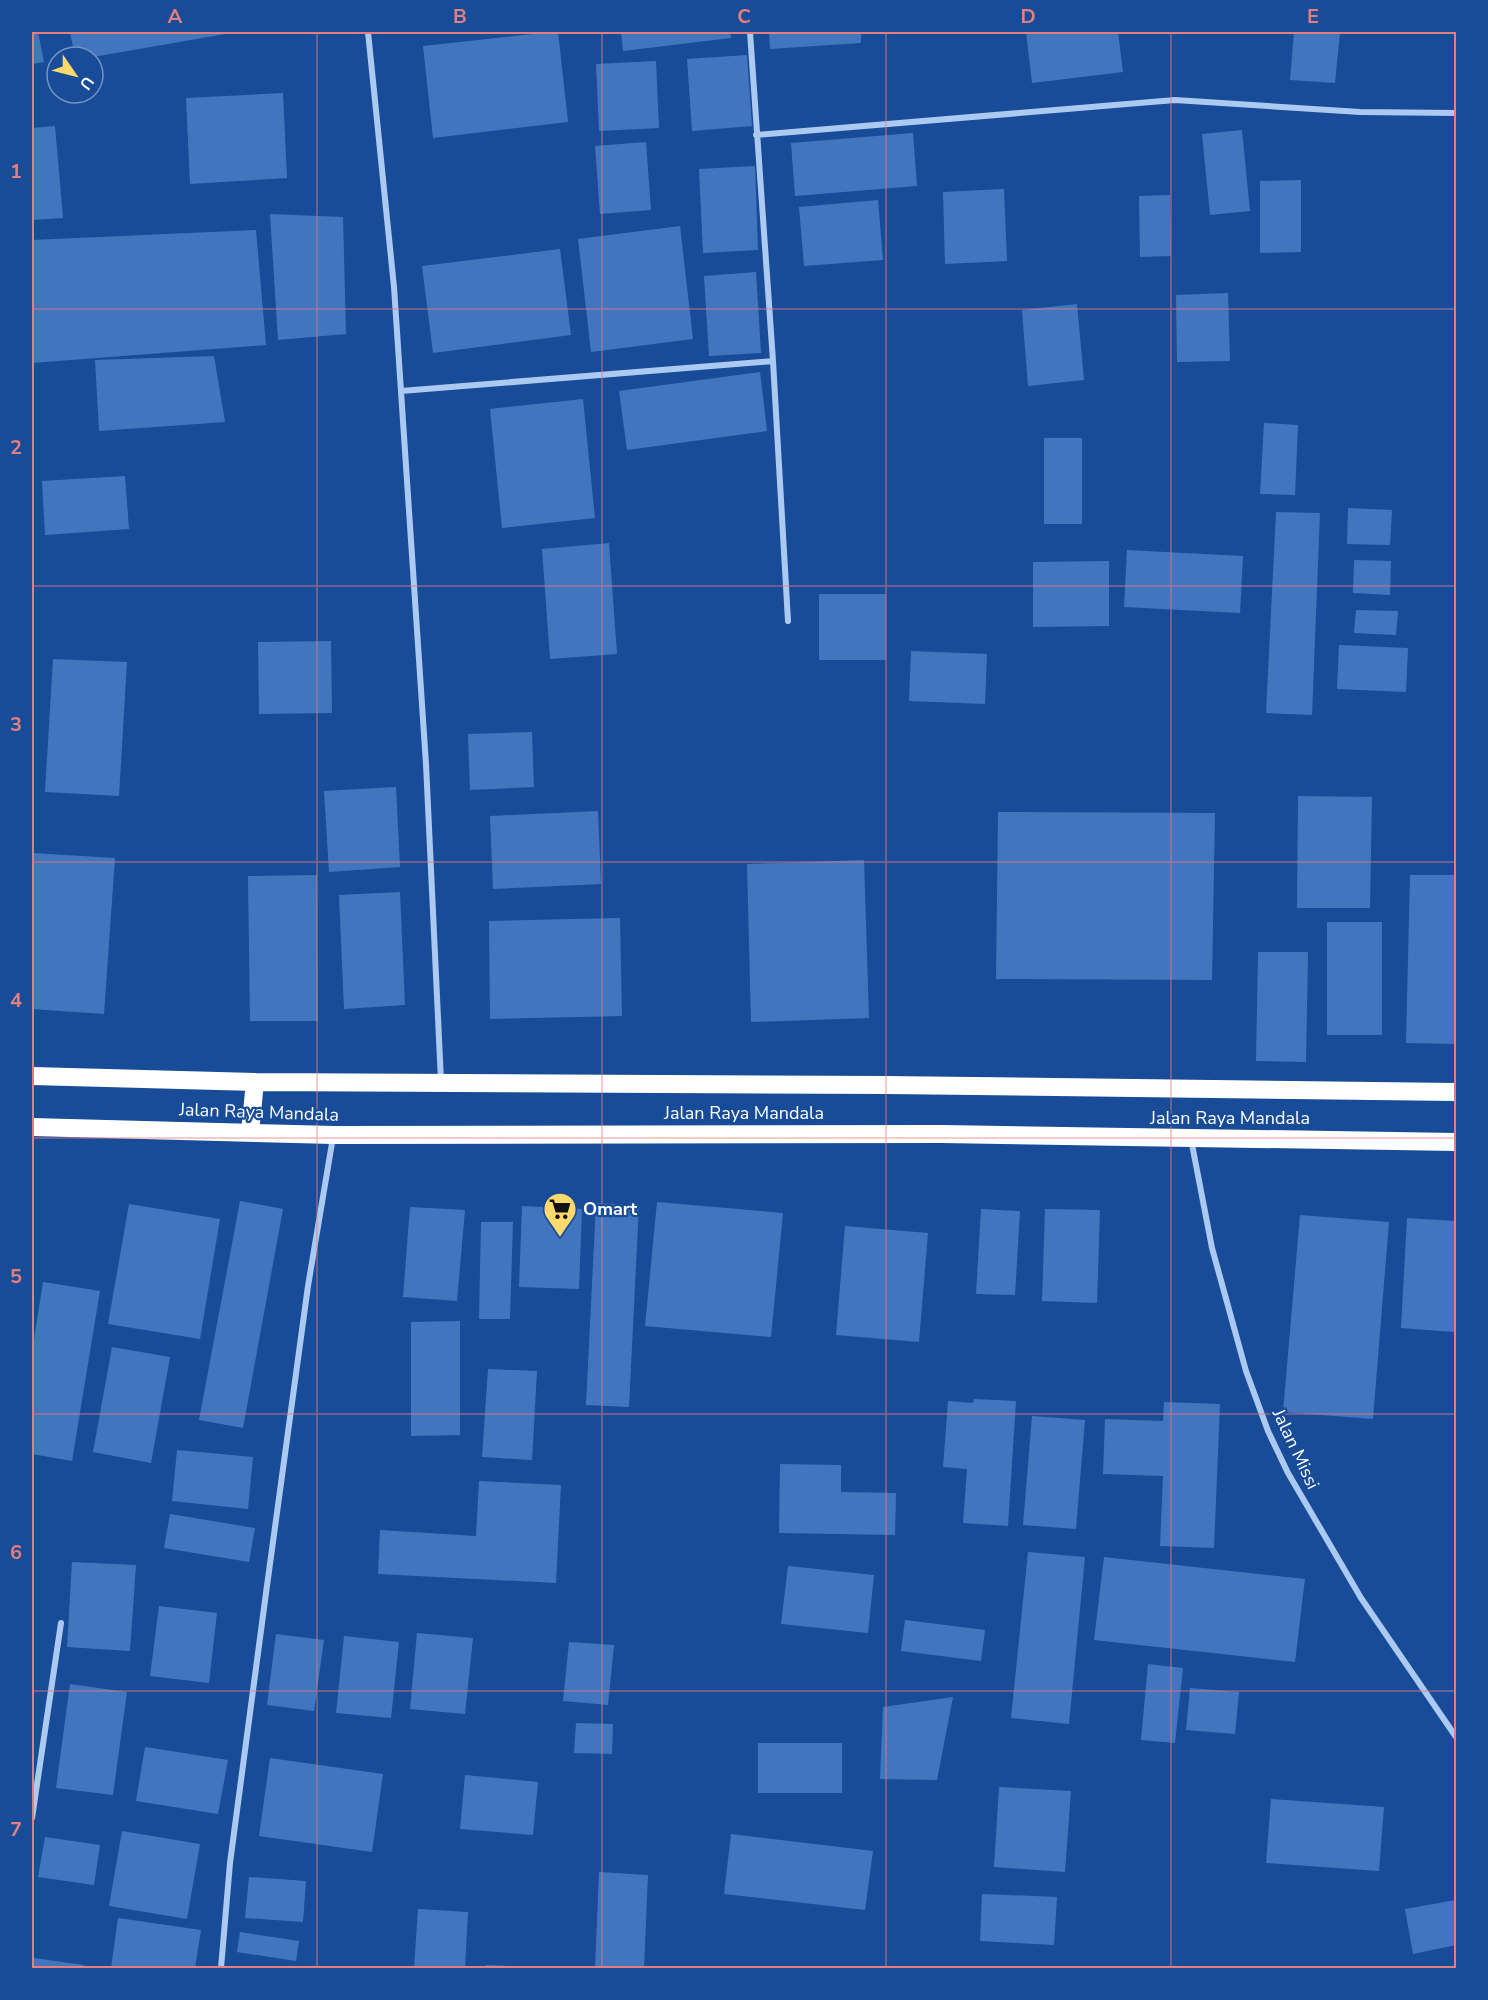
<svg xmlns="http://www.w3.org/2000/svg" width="1488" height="2000" font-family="'Nunito Sans',sans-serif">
  <rect width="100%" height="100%" fill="#184c98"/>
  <!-- building -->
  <path fill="#4176bf" d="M32,32H38L44,62L32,64Z
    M70,32H231V33L93,57H75Z
    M550,32H558L568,122L433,138L423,46Z
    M621,32H730L731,38L623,51Z
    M769,32H861V43L770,49Z
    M1026,32H1118L1123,72L1032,83Z
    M1294,32H1340L1335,83L1290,80Z
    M747,55L752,126L692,131L687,59Z
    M656,61L659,128L599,131L596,64Z
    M283,93L287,178L190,184L186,98Z
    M55,126L63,218L32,220V128Z
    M1242,130L1250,211L1210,215L1202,134Z
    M913,133L917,186L795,196L791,143Z
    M646,142L651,210L600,214L595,146Z
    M755,166L758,250L703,253L699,169Z
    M1301,180V252L1260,253V181Z
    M1004,189L1007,261L945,264L943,192Z
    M1170,195L1171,256L1140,257L1139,196Z
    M878,200L883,260L804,266L799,207Z
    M270,214L343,217L346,334L278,340Z
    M680,226L693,339L591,352L578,239Z
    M256,230L266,345L32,363V240Z
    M560,249L571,335L433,353L422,266Z
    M756,272L761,353L709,356L704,276Z
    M1228,293L1230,361L1177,362L1176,295Z
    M1077,304L1084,380L1028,386L1022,310Z
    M214,356L225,422L99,431L95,360Z
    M760,372L767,431L627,450L619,391Z
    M583,399L595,518L502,528L490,409Z
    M1264,423L1298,425L1295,495L1260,494Z
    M1044,438H1082V524H1044Z
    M125,476L129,529L45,535L42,481Z
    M1348,508L1392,510L1390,545L1347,544Z
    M1276,512L1320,513L1312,715L1266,713Z
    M609,543L617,654L550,659L542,549Z
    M1127,550L1243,556L1240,613L1124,607Z
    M1354,560L1391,561L1390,595L1353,593Z
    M1109,561V626L1033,627V562Z
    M819,594H886V660H819Z
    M1356,610L1398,611L1396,635L1354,633Z
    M331,641L332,713L259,714L258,642Z
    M1339,645L1408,648L1406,692L1337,689Z
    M911,651L987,654L985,704L909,701Z
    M53,659L127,662L119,796L45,792Z
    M532,732L534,787L470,790L468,734Z
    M396,787L400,867L329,872L324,791Z
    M1298,796L1372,797L1370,908H1297Z
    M598,811L601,884L493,889L490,816Z
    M998,812L1215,813L1212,980L996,979Z
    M32,853L115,858L104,1014L32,1009Z
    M864,860L869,1018L751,1022L747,864Z
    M317,875L318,1021H250L248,876Z
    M1410,875H1456V1044L1406,1043Z
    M400,892L405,1005L344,1009L339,895Z
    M620,918L622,1016L490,1019L489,921Z
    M1327,922H1382V1035H1327Z
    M1258,952H1308L1306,1062L1256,1061Z
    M240,1201L283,1209L243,1428L199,1420Z
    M657,1202L783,1213L771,1337L645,1326Z
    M596,1203L639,1205L629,1407L586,1405Z
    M129,1204L220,1219L200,1339L108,1324Z
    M522,1206L582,1209L579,1289L519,1287Z
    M410,1207L465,1210L457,1301L403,1297Z
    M981,1209L1020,1211L1015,1295L976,1294Z
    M1045,1209L1100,1210L1097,1303L1042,1301Z
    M1300,1215L1389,1222L1373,1419L1283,1412Z
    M1407,1218L1456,1221L1454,1332L1401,1328Z
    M481,1222H513L510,1319H479Z
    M845,1226L928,1233L919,1342L836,1335Z
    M43,1282L100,1291L72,1461L32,1454V1352Z
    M460,1321V1435L411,1436V1322Z
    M112,1347L170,1357L151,1463L93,1452Z
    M488,1369L537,1371L532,1460L482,1457Z
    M974,1399L1016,1401L1008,1526L963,1523L967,1469L943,1467L948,1401L973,1403Z
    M1164,1402L1220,1404L1214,1548L1160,1546L1163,1476L1103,1474L1105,1419L1163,1421Z
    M1032,1416L1085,1420L1076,1529L1023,1525Z
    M177,1450L253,1457L248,1509L172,1501Z
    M780,1464L841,1465V1492L896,1493L895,1535L779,1533Z
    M479,1481L561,1485L556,1583L378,1574L380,1530L476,1536Z
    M170,1514L255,1528L249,1562L164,1548Z
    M1028,1552L1085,1557L1069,1724L1011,1718Z
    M1104,1557L1305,1579L1295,1662L1094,1640Z
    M72,1562L136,1565L130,1651L67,1647Z
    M788,1566L874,1575L868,1633L781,1624Z
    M159,1606L217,1613L209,1683L150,1676Z
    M905,1620L985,1630L981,1661L901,1651Z
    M417,1633L473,1638L465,1714L410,1709Z
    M276,1634L324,1640L314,1711L267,1705Z
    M344,1636L399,1642L391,1718L336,1713Z
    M569,1642L614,1645L608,1705L563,1701Z
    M1148,1664L1183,1668L1175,1743L1141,1740Z
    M70,1684L127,1692L113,1795L56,1788Z
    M1190,1688L1239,1692L1235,1734L1186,1730Z
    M953,1697L937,1780L880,1779L883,1707Z
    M576,1723L613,1724L612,1754L574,1753Z
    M758,1743H842V1793H758Z
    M145,1747L228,1760L218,1814L136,1801Z
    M270,1758L383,1774L372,1852L259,1836Z
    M465,1775L538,1782L533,1835L460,1829Z
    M999,1787L1071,1791L1065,1872L994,1867Z
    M1271,1799L1384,1807L1379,1871L1266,1863Z
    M122,1831L200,1844L187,1919L109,1906Z
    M731,1834L873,1851L865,1910L724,1894Z
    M45,1837L100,1845L94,1885L38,1877Z
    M599,1872L648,1875L644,1968H595Z
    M249,1877L306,1881L303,1922L245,1918Z
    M982,1894L1057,1897L1054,1945L980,1941Z
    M1456,1900V1945L1413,1954L1405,1909Z
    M418,1909L468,1912L465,1968H414Z
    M118,1918L201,1930L195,1968H111Z
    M240,1932L299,1941L296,1961L237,1952Z
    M34,1958L84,1965L83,1968H32Z
    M486,1965L533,1967V1968H485Z"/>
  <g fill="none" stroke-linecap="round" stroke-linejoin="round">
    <!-- street -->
    <path stroke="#acc9f1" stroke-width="6" d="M368,32L394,287L426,764L441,1081
      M750,32L773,361L788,621
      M756,135L1175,100L1360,112L1456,113
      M401,391L773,361
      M1191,1139L1212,1248L1246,1371L1268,1431L1288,1473L1361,1598L1456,1737
      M32,1818L61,1623
      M221,1968L230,1863L266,1593L308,1286L333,1137"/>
    <!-- highway -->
    <path stroke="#fff" stroke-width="18" d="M32,1076L255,1082L886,1085L1456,1092
      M32,1127L334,1135L942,1134L1456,1142
      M250,1132L255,1082"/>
  </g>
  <!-- grid -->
  <path fill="none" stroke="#e67e7e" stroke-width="1.5" stroke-opacity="0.55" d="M317,32V1968M602,32V1968M886,32V1968M1171,32V1968M32,309H1456M32,586H1456M32,862H1456M32,1138H1456M32,1414H1456M32,1691H1456"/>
  <!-- icons -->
  <defs>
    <g id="supermarket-pin" transform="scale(1.725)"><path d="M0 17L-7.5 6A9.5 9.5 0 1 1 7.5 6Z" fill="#ffd96c" stroke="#184c98"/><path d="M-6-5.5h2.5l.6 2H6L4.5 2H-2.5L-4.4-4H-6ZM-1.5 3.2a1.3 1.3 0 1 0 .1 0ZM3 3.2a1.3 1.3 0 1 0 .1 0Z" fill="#111"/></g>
  </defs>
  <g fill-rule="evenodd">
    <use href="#supermarket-pin" x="560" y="1209"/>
  </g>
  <g text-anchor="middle" stroke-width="4.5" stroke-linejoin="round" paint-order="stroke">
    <!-- street labels -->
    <g font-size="18" fill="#fff" stroke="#184c98">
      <text transform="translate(259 1112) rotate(2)" y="6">Jalan Raya Mandala</text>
      <text x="744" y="1119">Jalan Raya Mandala</text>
      <text x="1230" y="1124">Jalan Raya Mandala</text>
      <text transform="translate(1296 1449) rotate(65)" y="6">Jalan Missi</text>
    </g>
    <!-- poi labels -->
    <g font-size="18" font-weight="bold" fill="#fff" stroke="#184c98" text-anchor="start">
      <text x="583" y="1215">Omart</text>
    </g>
  </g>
  <!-- border -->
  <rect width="1488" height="2000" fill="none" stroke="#184c98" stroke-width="66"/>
  <!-- north arrow -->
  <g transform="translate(75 75) rotate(125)"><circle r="28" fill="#184c98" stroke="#7494c1" stroke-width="1.5"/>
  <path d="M0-4.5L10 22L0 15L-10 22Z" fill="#ffd96c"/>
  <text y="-9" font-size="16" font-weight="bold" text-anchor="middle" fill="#ffffff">U</text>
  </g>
  <rect x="33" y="33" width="1422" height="1934" fill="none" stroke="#e67e7e" stroke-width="2"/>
  <g font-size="20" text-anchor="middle" font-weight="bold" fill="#e67e7e">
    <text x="175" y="23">A</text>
    <text x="460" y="23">B</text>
    <text x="744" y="23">C</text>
    <text x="1028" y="23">D</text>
    <text x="1313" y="23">E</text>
    <text x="16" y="178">1</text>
    <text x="16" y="454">2</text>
    <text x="16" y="731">3</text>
    <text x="16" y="1007">4</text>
    <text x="16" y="1283">5</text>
    <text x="16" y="1559">6</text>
    <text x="16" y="1836">7</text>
  </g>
</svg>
